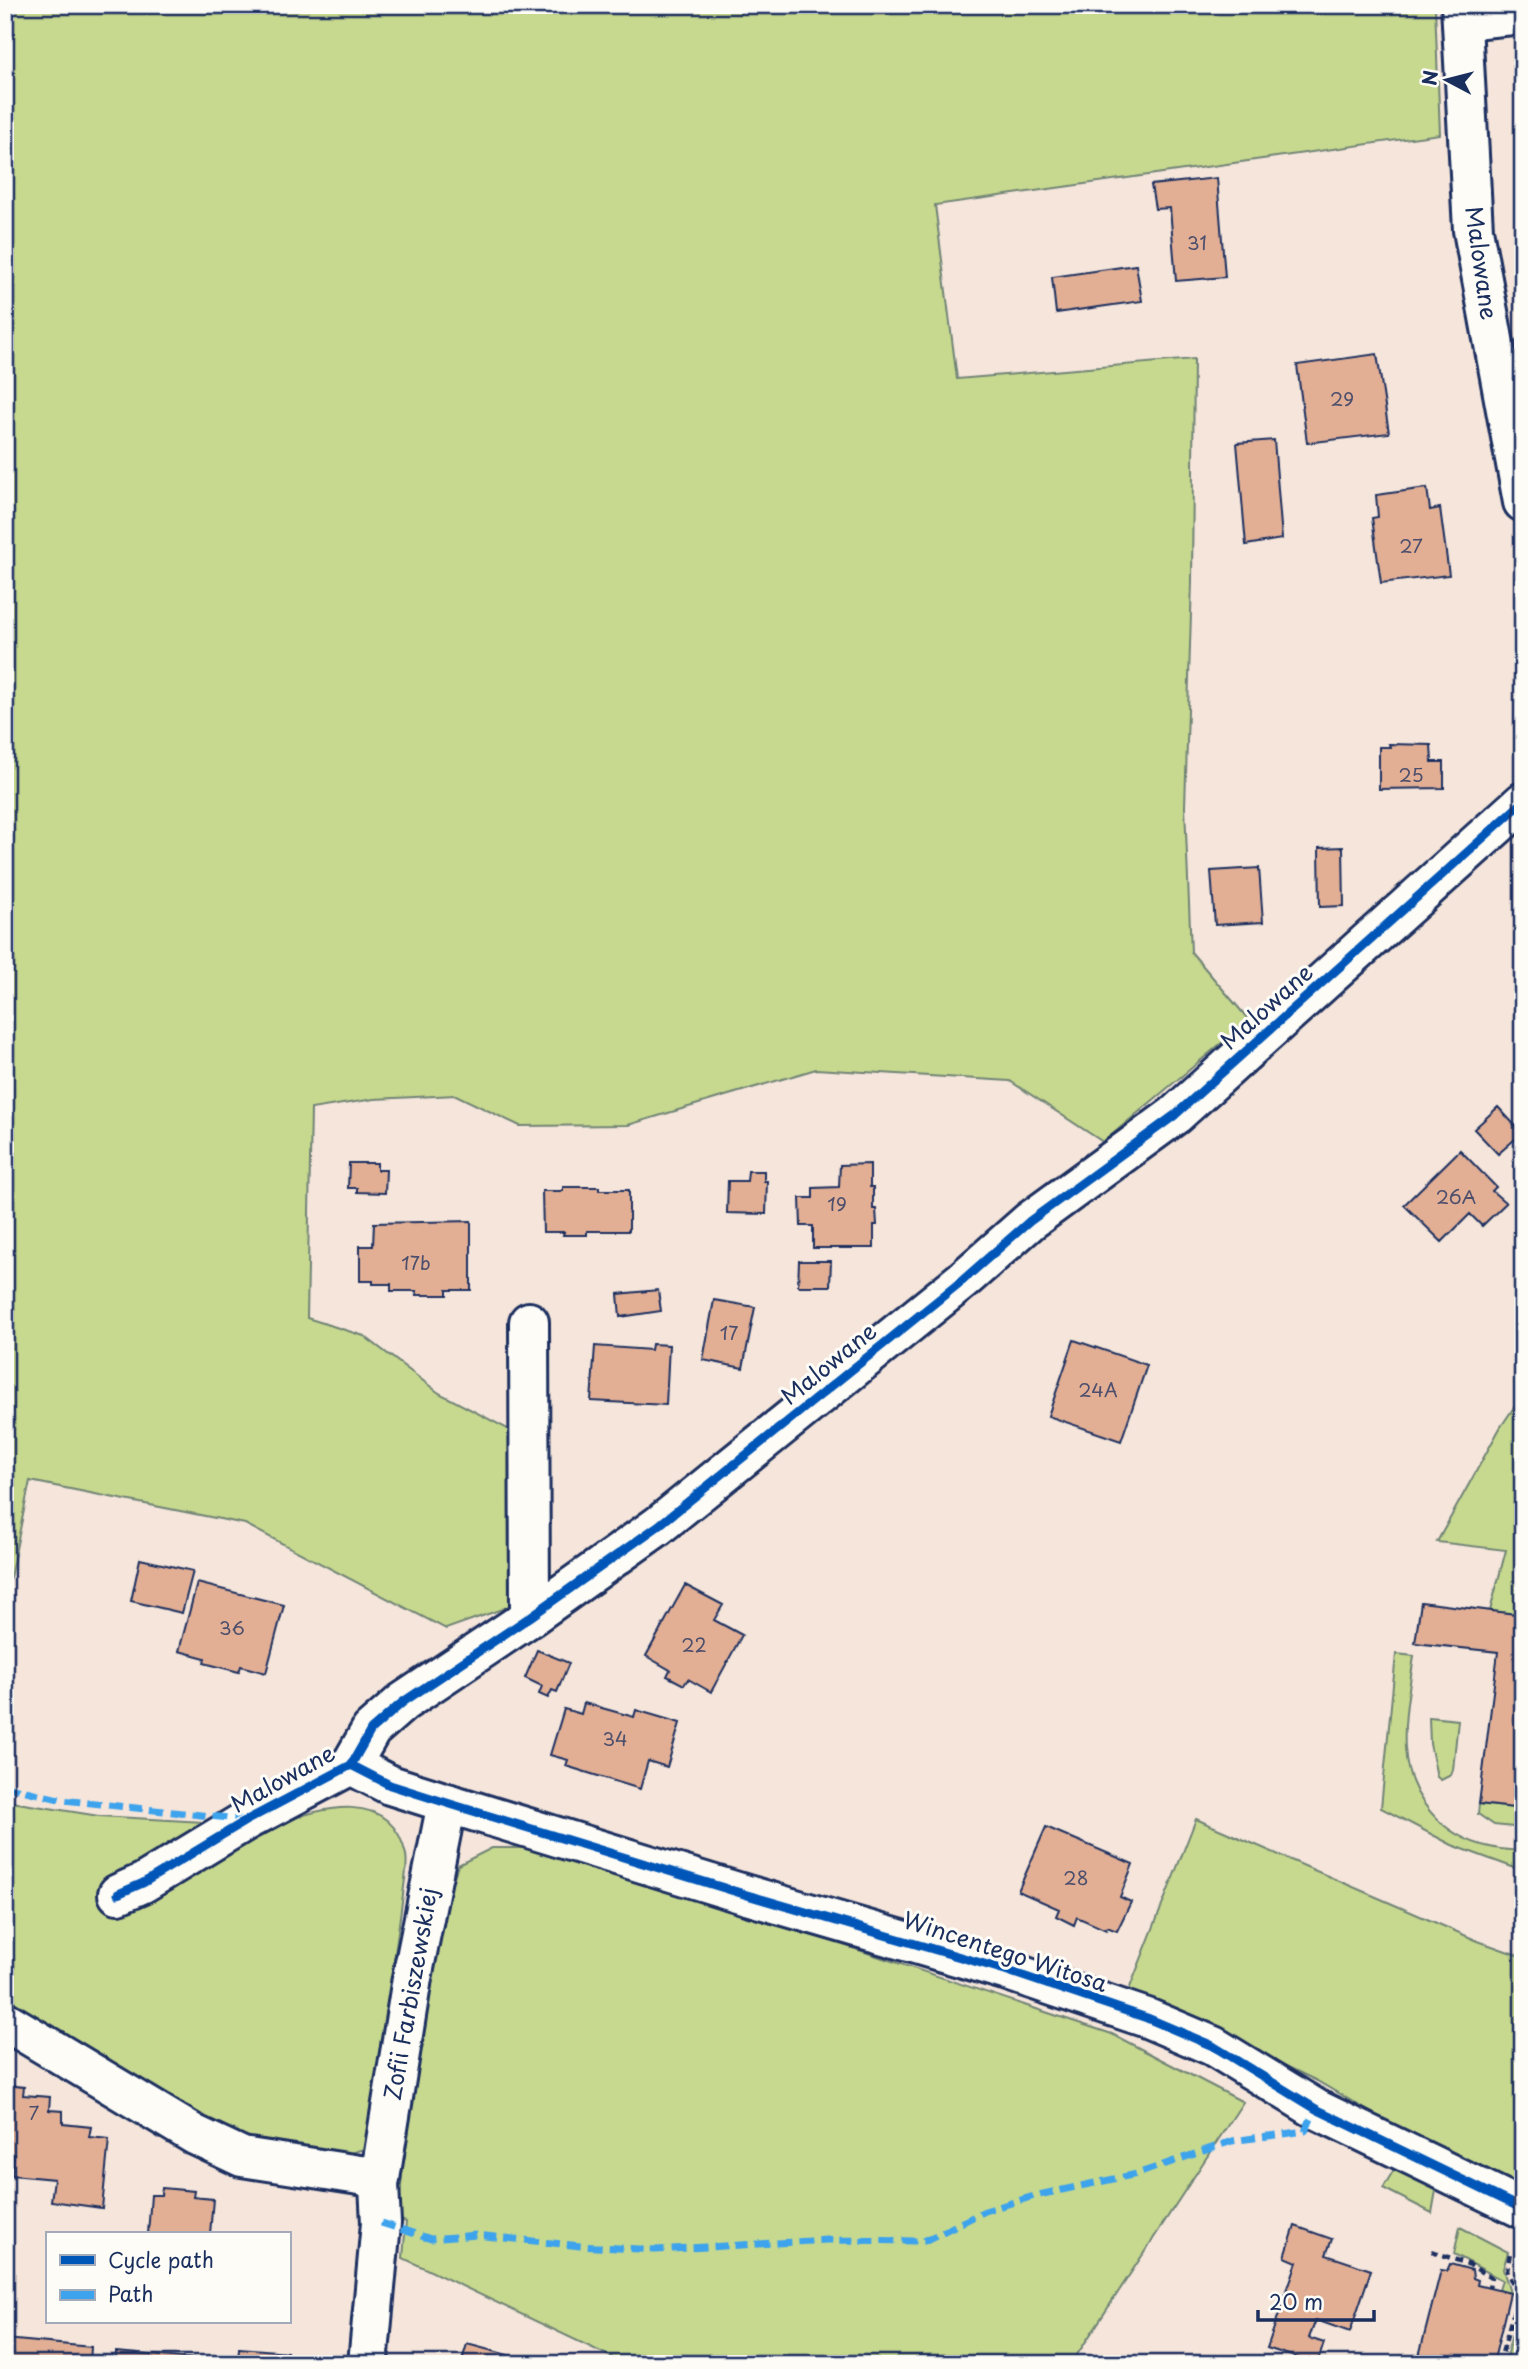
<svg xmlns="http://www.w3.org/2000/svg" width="1528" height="2369" font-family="'Playpen Sans',sans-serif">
  <rect width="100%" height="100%" fill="#f5e5da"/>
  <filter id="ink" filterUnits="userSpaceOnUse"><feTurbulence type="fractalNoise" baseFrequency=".0143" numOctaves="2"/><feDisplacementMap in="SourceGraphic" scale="14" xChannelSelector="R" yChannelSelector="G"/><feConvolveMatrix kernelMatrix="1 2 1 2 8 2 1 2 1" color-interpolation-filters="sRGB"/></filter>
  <g filter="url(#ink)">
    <!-- green -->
    <path fill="#c7d98e" stroke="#718476" stroke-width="2" d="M5,5H1435L1440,134L935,205L957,379L1194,359L1192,581L1185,807L1191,952L1249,1020L1103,1142L1010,1081L816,1069L628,1125L520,1126L456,1095L374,1099L311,1109L307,1318L364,1336L439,1393L519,1435V1603L446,1629L245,1524L30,1481L5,1602Z
      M1523,1394V1615L1490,1611L1506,1550L1437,1542L1500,1428Z
      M1396,1654L1414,1656C1410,1685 1403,1718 1405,1748C1408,1797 1442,1837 1490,1847C1501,1850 1512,1850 1523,1851V1871L1452,1845L1381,1808Z
      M1429,1717L1458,1720L1453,1770L1451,1775L1441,1780L1437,1777L1430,1744Z
      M5,1801L99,1816L273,1826C320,1807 391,1787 406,1855C408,1864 405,1877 404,1887L376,2095L364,2149L340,2156L232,2136L5,1999Z
      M1479,1804L1523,1809V1828L1494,1825L1478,1814Z
      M1196,1819L1478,1941L1523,1957V2189L1384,2120L1317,2081L1129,1990Z
      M492,1848H550L1112,2034L1243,2102L1071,2364H626L403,2258L406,2222L398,2219L406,2131L447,1898L458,1865Z
      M1396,2166L1437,2185L1432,2213L1383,2188Z
      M1460,2227L1508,2252L1503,2269L1510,2293L1499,2290L1502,2280L1454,2254Z
      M1523,2295V2337L1516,2364H1504Z"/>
    <!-- building -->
    <path fill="#e2af95" stroke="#1b2f5e" stroke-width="2" d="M1217,178L1225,277L1176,281L1170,208L1155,209L1151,185Z
      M1136,265L1142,301L1056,313L1052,277Z
      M1377,354L1389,433L1307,443L1297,365Z
      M1274,440L1282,539L1246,545L1237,443Z
      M1427,488L1430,510L1440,508L1449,575L1381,583L1372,518L1378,517L1376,495Z
      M1389,744L1431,745L1432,762H1444V788L1379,789V747H1390Z
      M1343,847L1344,906L1320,907L1319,848Z
      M1259,868L1263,922L1215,925L1211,871Z
      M1498,1107L1522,1133L1498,1154L1474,1129Z
      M1460,1150L1496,1187L1492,1191L1506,1203L1482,1226L1470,1214L1442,1242L1404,1205Z
      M349,1163H377V1170H386L385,1193L357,1192V1188H348Z
      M870,1164V1187H873V1209H876L877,1225H874V1248H813V1226H801L800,1198H813V1188L839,1187L840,1165Z
      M748,1171H764V1181H767L766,1214L727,1213L728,1181H747Z
      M563,1187H599V1190H629V1231H587V1235H563L564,1232H543L542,1191H563Z
      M471,1221V1290H447V1295H416L417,1291H391V1284H373V1281H360V1246H373L374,1223Z
      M799,1261H831L830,1286H798Z
      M658,1290L661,1311L620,1317L618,1294Z
      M714,1300L755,1307L743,1368L703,1360Z
      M1074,1340L1147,1365L1121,1441L1048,1416Z
      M652,1344L669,1345L666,1405L591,1401L595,1346L651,1350Z
      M140,1559L193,1571L182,1613L131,1601Z
      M197,1583L284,1605L266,1673L241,1666L239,1672L204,1663L205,1658L179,1651Z
      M685,1585L723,1605L714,1620L742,1635L711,1692L688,1679L684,1685L667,1676L670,1670L646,1656Z
      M1421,1602L1523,1615V1809L1479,1804L1498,1652L1415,1643Z
      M537,1650L569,1663L557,1692L552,1690L548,1698L539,1694L542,1686L525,1678Z
      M584,1703L634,1717L636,1710L680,1723L667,1767L648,1761L640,1789L566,1766L568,1760L550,1755L564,1709L581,1714Z
      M1046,1827L1133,1864L1120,1897L1131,1902L1117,1931L1107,1927L1106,1930L1077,1917L1074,1925L1056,1916L1059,1909L1018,1891Z
      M5,2072H7L5,2085L24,2087L23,2095L50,2097L49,2110L63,2111V2124L91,2127L89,2137L109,2139L102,2208L51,2201L54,2179L12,2175L14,2155L5,2154Z
      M162,2188L194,2191L193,2197L213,2199L210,2234H148L151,2195H161Z
      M1295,2226L1332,2239L1326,2255L1371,2270L1350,2332L1316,2320L1309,2338L1324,2343L1317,2364L1267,2348L1297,2262L1285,2257Z
      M1450,2264L1472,2270L1473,2278L1478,2280L1477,2285L1510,2293L1493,2364H1451L1419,2356L1441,2270L1447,2271Z
      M5,2339L91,2347L90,2364H5Z
      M467,2344L541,2364H461Z
      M239,2348L287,2352L285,2364H238Z
      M116,2352L194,2359V2364H115Z"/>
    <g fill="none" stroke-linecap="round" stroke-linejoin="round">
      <!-- minor casing -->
      <g stroke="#1b2f5e" stroke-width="44">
        <path id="minor" d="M1461,5L1473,230L1523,502
          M1462,20L1523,14
          M529,1322L530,1617
          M351,1765L390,1785L447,1803L747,1895L1005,1970L1147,2018L1213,2046L1316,2109L1523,2209
          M118,1894L143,1883L247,1820L351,1765L371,1730L403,1702L530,1617L658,1526L963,1280L1030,1221L1175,1115L1523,802
          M5,2021L195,2135L242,2157L366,2176L379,2185L381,2223L368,2364
          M379,2185L412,1978L447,1803"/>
      </g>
      <!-- path -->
      <path stroke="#1b2f5e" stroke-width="4.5" stroke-dasharray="7 5" stroke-linecap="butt" d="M1432,2251L1470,2265L1491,2278L1489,2288
        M1518,2297L1523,2290
        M1499,2364L1518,2297L1507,2271L1510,2253"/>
      <!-- minor -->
      <use href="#minor" stroke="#fdfcf7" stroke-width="38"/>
      <!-- quiet -->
      <path stroke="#3da3ed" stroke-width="7" stroke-dasharray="14 7" stroke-linecap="butt" d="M5,1786L63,1800L247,1820
        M381,2223L431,2239L477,2235L580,2246L656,2250L827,2240L924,2241L985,2211L1034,2196L1137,2174L1232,2141L1305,2131L1316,2109"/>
      <!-- cycleway casing -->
      <g stroke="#fdfcf7" stroke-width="13">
        <path id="cycleway" d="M351,1765L390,1785L447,1803L747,1895L1005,1970L1147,2018L1213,2046L1316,2109L1523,2209
          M118,1894L143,1883L247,1820L351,1765L371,1730L403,1702L530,1617L658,1526L963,1280L1030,1221L1175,1115L1523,802"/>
      </g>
      <!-- cycleway -->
      <use href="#cycleway" stroke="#0057b8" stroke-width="9"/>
    </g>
  </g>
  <g text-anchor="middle" stroke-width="6" stroke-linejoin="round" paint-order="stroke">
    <!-- number labels -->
    <g font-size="19" fill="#4d4f6c">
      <text x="1197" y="250">31</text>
      <text x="1342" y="406">29</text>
      <text x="1411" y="553">27</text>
      <text x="1411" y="782">25</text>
      <text x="1456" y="1204">26A</text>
      <text x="837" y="1211">19</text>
      <text x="416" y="1270">17b</text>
      <text x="729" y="1340">17</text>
      <text x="1098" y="1397">24A</text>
      <text x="232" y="1635">36</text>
      <text x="694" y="1652">22</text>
      <text x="615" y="1746">34</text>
      <text x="1076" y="1885">28</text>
      <text x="34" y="2120">7</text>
    </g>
    <!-- street labels -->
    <g font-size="23" fill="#1b2f5e" stroke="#fdfcf7">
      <text transform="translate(1481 263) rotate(82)" y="8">Malowane</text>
      <text transform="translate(1267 1007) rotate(-42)" y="8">Malowane</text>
      <text transform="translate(829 1364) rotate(-39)" y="8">Malowane</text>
      <text transform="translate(283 1779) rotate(-29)" y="8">Malowane</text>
      <text transform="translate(1005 1952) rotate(18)" y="8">Wincentego Witosa</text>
      <text transform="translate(411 1994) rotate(-80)" y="8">Zofii Farbiszewskiej</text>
    </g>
  </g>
  <!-- margin -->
  <rect width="1528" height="2369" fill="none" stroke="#fdfcf7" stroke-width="28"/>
  <rect x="14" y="14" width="1500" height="2341" fill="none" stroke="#1b2f5e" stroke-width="2.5" filter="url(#ink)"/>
  <!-- legend -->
  <rect x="46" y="2232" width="245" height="91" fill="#fdfcf7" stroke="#a3aaba" stroke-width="2"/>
  <rect x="60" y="2255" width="35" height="10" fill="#0057b8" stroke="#a3aaba" stroke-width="2"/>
  <text x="108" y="2268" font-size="21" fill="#1b2f5e">Cycle path</text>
  <rect x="60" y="2290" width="35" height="10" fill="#3da3ed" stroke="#a3aaba" stroke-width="2"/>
  <text x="108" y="2302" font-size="21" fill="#1b2f5e">Path</text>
  <!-- north arrow -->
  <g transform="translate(1447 80) rotate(277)" stroke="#fdfcf7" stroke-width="5" paint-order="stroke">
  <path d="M0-5L12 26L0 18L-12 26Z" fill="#1b2f5e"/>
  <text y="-10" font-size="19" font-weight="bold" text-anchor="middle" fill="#1b2f5e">N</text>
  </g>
  <!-- scale -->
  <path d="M1258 2310v10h116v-10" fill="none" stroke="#1b2f5e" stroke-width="3.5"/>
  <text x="1269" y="2310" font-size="21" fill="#1b2f5e" stroke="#fdfcf7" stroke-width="5" paint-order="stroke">20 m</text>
</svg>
